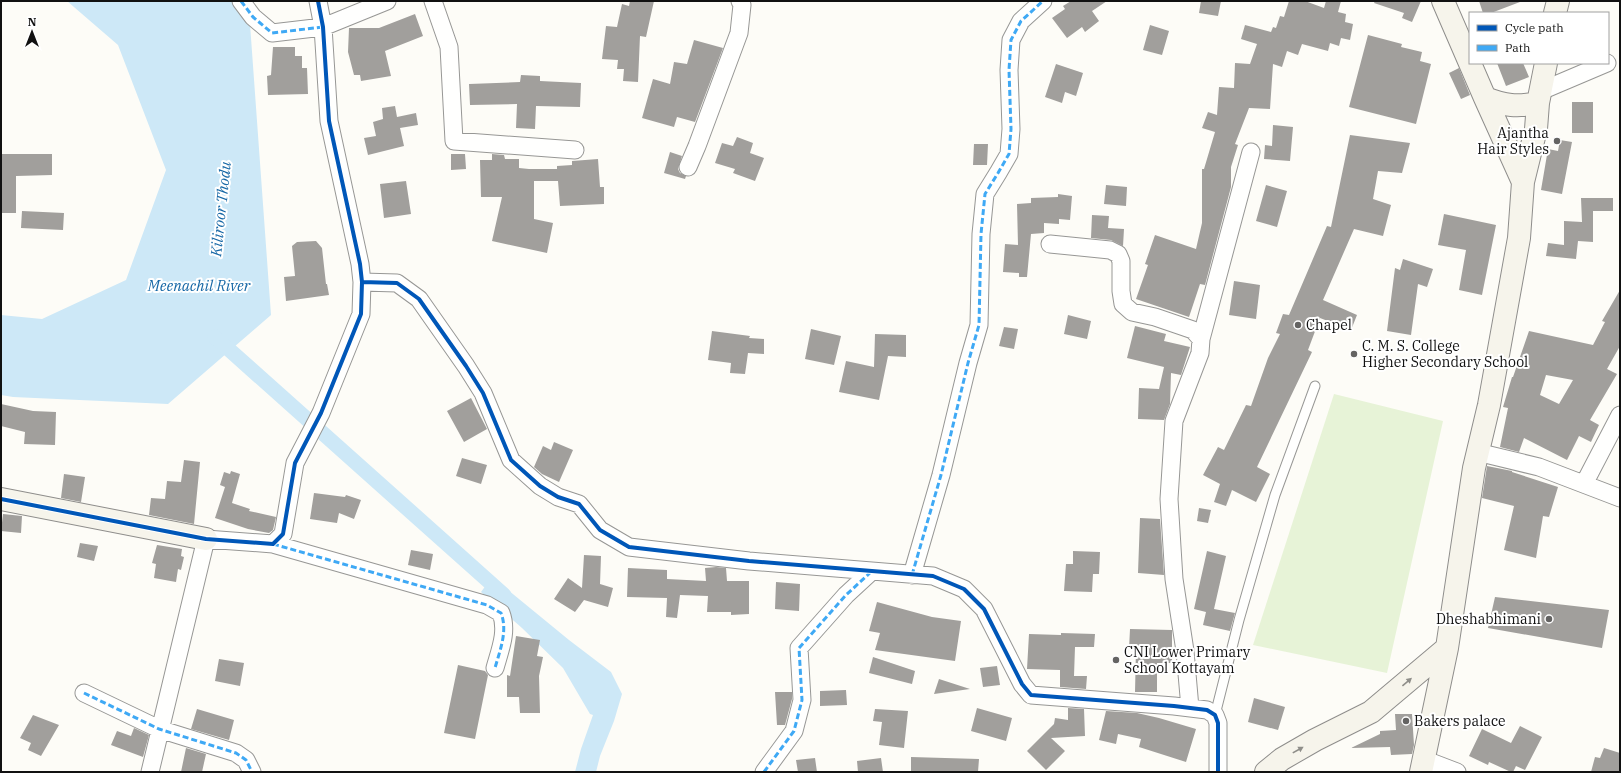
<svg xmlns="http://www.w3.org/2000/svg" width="1621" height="773" font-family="'IBM Plex Serif',serif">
  <rect width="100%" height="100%" fill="#fdfcf7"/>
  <!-- green -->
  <path fill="#e7f3d7" d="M1334,394L1443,421L1387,673L1253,645Z"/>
  <!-- water -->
  <path fill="#cde8f7" d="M67,1H237L250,24L271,315L168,404L13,397L1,395V315L42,319L126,280L166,170L118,45Z
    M492,577L569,640L611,672L622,694L614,721L600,756L596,772H575L581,749L593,715L590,714L563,668L522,628L481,592Z"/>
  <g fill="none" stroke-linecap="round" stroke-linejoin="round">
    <!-- canal -->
    <path stroke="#cde8f7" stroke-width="15" d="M215,337L504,595"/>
  </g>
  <!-- building -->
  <path fill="#a19f9c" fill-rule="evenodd" d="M630,1H654L646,37L640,36L638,82L623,81L624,69H617L618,60L602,59L606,26L617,27L622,4L629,6Z
    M1071,1H1107L1092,11L1099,21L1085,32L1082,27L1067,38L1052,18L1065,9L1063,6Z
    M1201,1H1221L1218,16L1199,13Z
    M1289,1H1305L1324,8L1326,1H1341L1338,12L1346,14L1345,22L1353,24L1350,40L1341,38L1339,46L1330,43L1328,51L1302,44L1298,55L1287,51L1282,67L1273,64L1270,109L1249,108L1235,144L1238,145L1231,167V187L1205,285L1200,284L1189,317L1136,299L1148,265L1145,264L1155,235L1196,249L1202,223V169H1204L1215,132L1202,128L1208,112L1217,115L1219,87L1234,88L1235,63L1250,64L1257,44L1241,39L1245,25L1271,32L1273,27L1276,28L1280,16L1284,17Z
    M1375,1H1421L1412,22L1402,18L1404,13L1374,3Z
    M1479,1H1520V2L1491,13H1483Z
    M415,14L423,36L385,51L391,76L361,81L360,75H354L348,52L349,28H379Z
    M1150,25L1169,31L1162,55L1143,50Z
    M1368,35L1402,44L1401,47L1422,52L1420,61L1431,64L1416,124L1349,107Z
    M694,40L723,48L695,122L677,117L674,127L642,118L653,79L670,84L674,62L687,64Z
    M273,47H295V56H302V68H307L308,94L268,95L267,76L271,75Z
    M1497,63H1523L1529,77L1506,86Z
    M1056,64L1083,73L1076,96L1065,92L1062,103L1045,97Z
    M1459,68L1470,95L1461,99L1449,73Z
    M521,75L540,76V81L581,83L580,107L536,106L535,129L516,128L517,104L470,105L469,84L520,82Z
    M1572,102H1593V133H1572Z
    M395,106L397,117L416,113L418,125L400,128L404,146L368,155L364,138L376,136L373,122L383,119L382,108Z
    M1273,125L1293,127L1290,161L1264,159L1265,145L1272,146Z
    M1350,135L1410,143L1402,173L1378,171L1373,199L1391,205L1383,236L1354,229L1323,300L1357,315L1351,330L1320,318L1308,350L1312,352L1257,467L1270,474L1256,502L1232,490L1226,506L1214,502L1220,484L1203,475L1218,447L1224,450L1246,405L1251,406L1268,358L1280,334L1276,333L1283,314L1289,315L1327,226L1331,227Z
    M737,137L753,143L750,153L764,158L755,181L733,173L735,169L715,163L722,143L733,146Z
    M1560,140L1572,142L1562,194L1541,190L1548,149L1558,151Z
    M974,144H988L987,165H973Z
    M670,152L682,156L678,169L680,173L686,176L685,179L664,173Z
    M1,154H52V175L16,176V213H1Z
    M451,154H465L466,169L451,170Z
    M492,154L504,155L505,159H519V168L529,169H557V166L572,165V161L598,159L600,187H604V204L560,206L558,181H534V219L553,223L547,253L492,241L502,197H481L480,160H492Z
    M406,181L411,214L384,218L380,184Z
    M1106,185L1127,187L1126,206L1104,204Z
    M1266,185L1287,191L1277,227L1256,221Z
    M1058,194L1072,196L1070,220L1059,219V224L1044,223V233L1031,234L1027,277H1019V273L1003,272L1005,244L1018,245L1017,204L1031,203V198L1058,197Z
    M1581,198H1613V211H1593V242L1578,241L1576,259L1546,256L1548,243L1564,245V221L1582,222Z
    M22,211L64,213L63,230L21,228Z
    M1444,214L1496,225L1482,295L1459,290L1466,250L1438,245Z
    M1092,215L1109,216L1108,228L1124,229L1123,246L1111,240L1091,238Z
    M316,241L322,248L326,284H327L329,295L286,301L284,277L295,276L292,246L297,242Z
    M1403,259L1433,269L1427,287L1418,284L1411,335L1387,331L1395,268L1400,270Z
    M1234,281L1260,285L1256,319L1229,315Z
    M1620,290V346L1607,369L1617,374L1590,420L1599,425L1591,442L1579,436L1567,460L1524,438L1519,452L1500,447L1508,408L1503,407L1512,377H1513L1529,331L1593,345L1605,322L1602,321ZM1546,375L1573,380L1559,404L1540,395Z
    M1068,315L1091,321L1087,339L1064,334Z
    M1135,326L1166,334L1164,341L1190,347L1181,375L1171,373L1170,404L1164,420L1138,419L1139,388L1159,389L1164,367L1127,358Z
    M1004,327L1018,329L1014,349L999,346Z
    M811,329L841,336L834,365L805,359Z
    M712,331L750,336L749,338L764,339V354L748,353L745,374L730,373L731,363L708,360Z
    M875,334L906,335V357L888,356L879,400L839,392L846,361L874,367Z
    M471,398L487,429L464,442L447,411Z
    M1,404L33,411L56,412L55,445L24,444L25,432L1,426Z
    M554,442L573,450L559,482L542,474L534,467L543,446L551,450Z
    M462,458L487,465L481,484L456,476Z
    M184,460L200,462L194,524L149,515L151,498L165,499L167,481L181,482Z
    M1487,466L1512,471V472L1558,487L1549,517L1543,516L1536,558L1504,550L1514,506L1482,498Z
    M231,471L240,474L232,503L250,509L249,511L276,517L273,530L269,533L248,529L215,518L225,487L220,485L224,472L230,474Z
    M64,474L85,477L81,502L61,498Z
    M314,493L345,497L346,495L361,500L354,519L339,513L337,523L310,519Z
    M1199,508L1211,510L1208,523L1197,521Z
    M3,514L22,516L21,533L1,531Z
    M1140,518L1160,519L1164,575L1138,573Z
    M80,543L98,546L94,561L77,557Z
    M157,545L182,549L181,556L184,557L181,570L178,569L176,582L154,578L156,564L152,563Z
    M411,550L433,554L430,570L408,565Z
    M1073,551L1100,552L1099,574H1093L1092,592L1064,591L1066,564H1073Z
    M1207,551L1226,556L1214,609L1235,613L1230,631L1203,625L1206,612L1194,609Z
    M584,555L601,556L600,584L613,588L608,607L584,600L575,612L554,599L568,578L582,588Z
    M716,567L726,568L727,581H749V614L731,615V612H707L708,596L680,595L677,618L666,617L667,598L627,597L628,568L667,570V579L706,581L705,568Z
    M776,582L800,584L799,611L775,609Z
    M1495,597L1609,610L1602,648L1488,628Z
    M877,602L932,617L961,621L955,661L875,650L880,633L869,631Z
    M1130,629L1172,630V663H1157V692H1135L1136,649H1129Z
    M1061,633L1095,634L1094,647H1075L1074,676H1087L1086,689L1060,687V670L1027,669L1029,634L1061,635Z
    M516,636L540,640L537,656L543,657L539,676L540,713H520L519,697H507V675L510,676Z
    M873,657L915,671L912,684L869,673Z
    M219,659L244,663L240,686L215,681Z
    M458,665L485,671L488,675L475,739L444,733Z
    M997,666L1000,685L983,687L980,668Z
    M939,679L970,689L934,694Z
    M846,690L847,705L820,706V691Z
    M775,692H792V699L785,725H777Z
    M1254,698L1285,707L1278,730L1248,722Z
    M977,708L1012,718L1006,741L971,731Z
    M1068,708L1084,709L1085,736L1051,738L1065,751L1046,770L1027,751L1054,724L1055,718L1068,720Z
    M197,709L234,720L229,740L191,729Z
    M875,709L908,711L904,748L879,745L882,722L873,721Z
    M1106,711L1137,713L1159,718L1196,729L1186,762L1139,747L1141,739L1118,734L1116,744L1099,740Z
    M1395,714H1412L1414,745L1412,754L1391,755L1390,747L1351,748L1380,734V731L1396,730Z
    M33,715L59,725L41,756L28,750L31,743L20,738Z
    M1520,726L1542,737L1525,770L1516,766L1513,772H1511L1489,762L1488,765L1469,756L1482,729L1511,743Z
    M134,728L149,735L143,757L111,745L117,731L131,736Z
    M186,748L206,754L202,772H181Z
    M1604,748L1620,753V772H1591L1595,757L1600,758Z
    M911,757L979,759L978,772H911Z
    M815,758L817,772H798L796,760Z
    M881,758L883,772H858L857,761Z"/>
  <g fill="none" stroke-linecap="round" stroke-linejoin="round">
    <!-- lane casing -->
    <g stroke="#979795" stroke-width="11">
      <path id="lane" d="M1215,715L1239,620L1275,495L1315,386"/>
    </g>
    <!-- street casing -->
    <g stroke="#979795" stroke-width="19">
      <path id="street" d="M241,1L253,17L272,33L323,27L387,1
        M433,1L449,47L454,141L575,150
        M1541,91L1607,63
        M688,167L697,146L739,33L742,5L740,1
        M1050,244L1110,250L1118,254L1121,261V291L1123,304L1132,312L1155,317L1193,330L1201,339L1200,353L1174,421L1169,499L1174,579L1185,651L1190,708
        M362,282L397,283L419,299L466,366L483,393L511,460L540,486L558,497L579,504L600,530L629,547L749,561L933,576L964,589L984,609L1022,684L1031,695L1174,706L1207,710L1215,715L1218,723V772
        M1201,339L1251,152
        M1477,452L1539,467L1620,498
        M1584,484L1620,415
        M273,544L438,591L487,605L501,613C508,631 500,650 495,668
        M912,575L941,475L968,363L979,325L981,234L985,194L998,173L1009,154L1011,129L1009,70L1011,40L1021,21L1043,1
        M84,693L159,729L236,753L246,760L252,772
        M1423,759L1457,772
        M150,772L206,539L273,544L283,534L295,463L321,413L361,314L362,282L360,264L329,121L323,27L318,1
        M764,772L794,731L802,700L799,648L846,595L872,571"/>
    </g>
    <!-- secondary casing -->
    <g stroke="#8e8d8b" stroke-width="24">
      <path id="secondary" d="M1443,1L1485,98L1523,182
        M1555,13L1558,1
        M1485,98C1505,106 1517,107 1538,103
        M1,499L206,539
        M1266,772L1282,759L1315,740L1371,712L1447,648
        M1421,772L1447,648L1474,468L1489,405L1519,238L1523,182L1536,129L1538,103L1546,63"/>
    </g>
    <!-- lane -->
    <use href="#lane" stroke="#fffffe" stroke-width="9"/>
    <!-- street -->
    <use href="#street" stroke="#fffffe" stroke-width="17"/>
    <!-- secondary -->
    <use href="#secondary" stroke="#f6f4eb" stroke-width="22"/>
    <!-- quiet -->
    <path stroke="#3fa9f5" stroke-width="3" stroke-dasharray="6 3" stroke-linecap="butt" d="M241,1L253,17L272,33L323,27
      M273,544L438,591L487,605L501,613C508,631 500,650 495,668
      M912,575L941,475L968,363L979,325L981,234L985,194L998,173L1009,154L1011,129L1009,70L1011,40L1021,21L1043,1
      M84,693L159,729L236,753L246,760L252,772
      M764,772L794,731L802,700L799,648L846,595L872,571"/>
    <!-- cycleway casing -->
    <g stroke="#fff" stroke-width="6">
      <path id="cycleway" d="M362,282L397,283L419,299L466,366L483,393L511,460L540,486L558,497L579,504L600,530L629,547L749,561L933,576L964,589L984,609L1022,684L1031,695L1174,706L1207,710L1215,715L1218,723V772
        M1,499L206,539L273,544L283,534L295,463L321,413L361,314L362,282L360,264L329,121L323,27L318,1"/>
    </g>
    <!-- cycleway -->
    <use href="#cycleway" stroke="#0057b8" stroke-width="4"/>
  </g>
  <!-- one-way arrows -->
  <defs><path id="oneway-solid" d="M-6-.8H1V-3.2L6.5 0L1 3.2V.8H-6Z"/></defs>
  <g fill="#8f8e89">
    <use href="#oneway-solid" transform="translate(1407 682) rotate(-40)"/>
    <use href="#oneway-solid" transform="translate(1298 750) rotate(-29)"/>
  </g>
  <!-- markers -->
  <g fill="#646362" stroke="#fff" stroke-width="1.5">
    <circle cx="1557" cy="141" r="4"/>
    <circle cx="1298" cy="325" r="4"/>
    <circle cx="1354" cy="354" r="4"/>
    <circle cx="1549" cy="619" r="4"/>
    <circle cx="1116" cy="660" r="4"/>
    <circle cx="1406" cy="721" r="4"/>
  </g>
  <g text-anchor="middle" stroke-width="4" stroke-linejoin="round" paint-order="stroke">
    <!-- poi labels -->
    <g font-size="14" fill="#111" stroke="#fff" text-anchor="start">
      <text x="1549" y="138" text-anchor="end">Ajantha<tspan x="1549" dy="16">Hair Styles</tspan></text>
      <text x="1306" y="330">Chapel</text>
      <text x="1362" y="351">C. M. S. College<tspan x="1362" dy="16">Higher Secondary School</tspan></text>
      <text x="1541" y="624" text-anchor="end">Dheshabhimani</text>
      <text x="1124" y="657">CNI Lower Primary<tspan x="1124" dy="16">School Kottayam</tspan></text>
      <text x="1414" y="726">Bakers palace</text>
    </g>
    <!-- water labels -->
    <g font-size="15" font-style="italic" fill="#1768a6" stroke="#fff">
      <text transform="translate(221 209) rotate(-84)" y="5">Kiliroor Thodu</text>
      <text x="199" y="291">Meenachil River</text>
    </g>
  </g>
  <!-- border -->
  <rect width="1621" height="773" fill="none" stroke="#111111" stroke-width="4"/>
  <!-- legend -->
  <rect x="1469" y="12" width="140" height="52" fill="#ffffff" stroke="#a0a0a0"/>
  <rect x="1477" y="25" width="20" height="6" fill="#0057b8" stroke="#a0a0a0"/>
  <text x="1505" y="32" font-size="12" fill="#111111">Cycle path</text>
  <rect x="1477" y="45" width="20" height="6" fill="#3fa9f5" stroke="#a0a0a0"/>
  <text x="1505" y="52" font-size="12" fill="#111111">Path</text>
  <!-- north arrow -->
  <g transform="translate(32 32)" stroke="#ffffff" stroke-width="3" paint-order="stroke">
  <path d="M0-3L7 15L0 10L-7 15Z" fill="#111111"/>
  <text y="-6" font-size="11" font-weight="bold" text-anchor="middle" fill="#111111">N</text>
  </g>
</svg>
